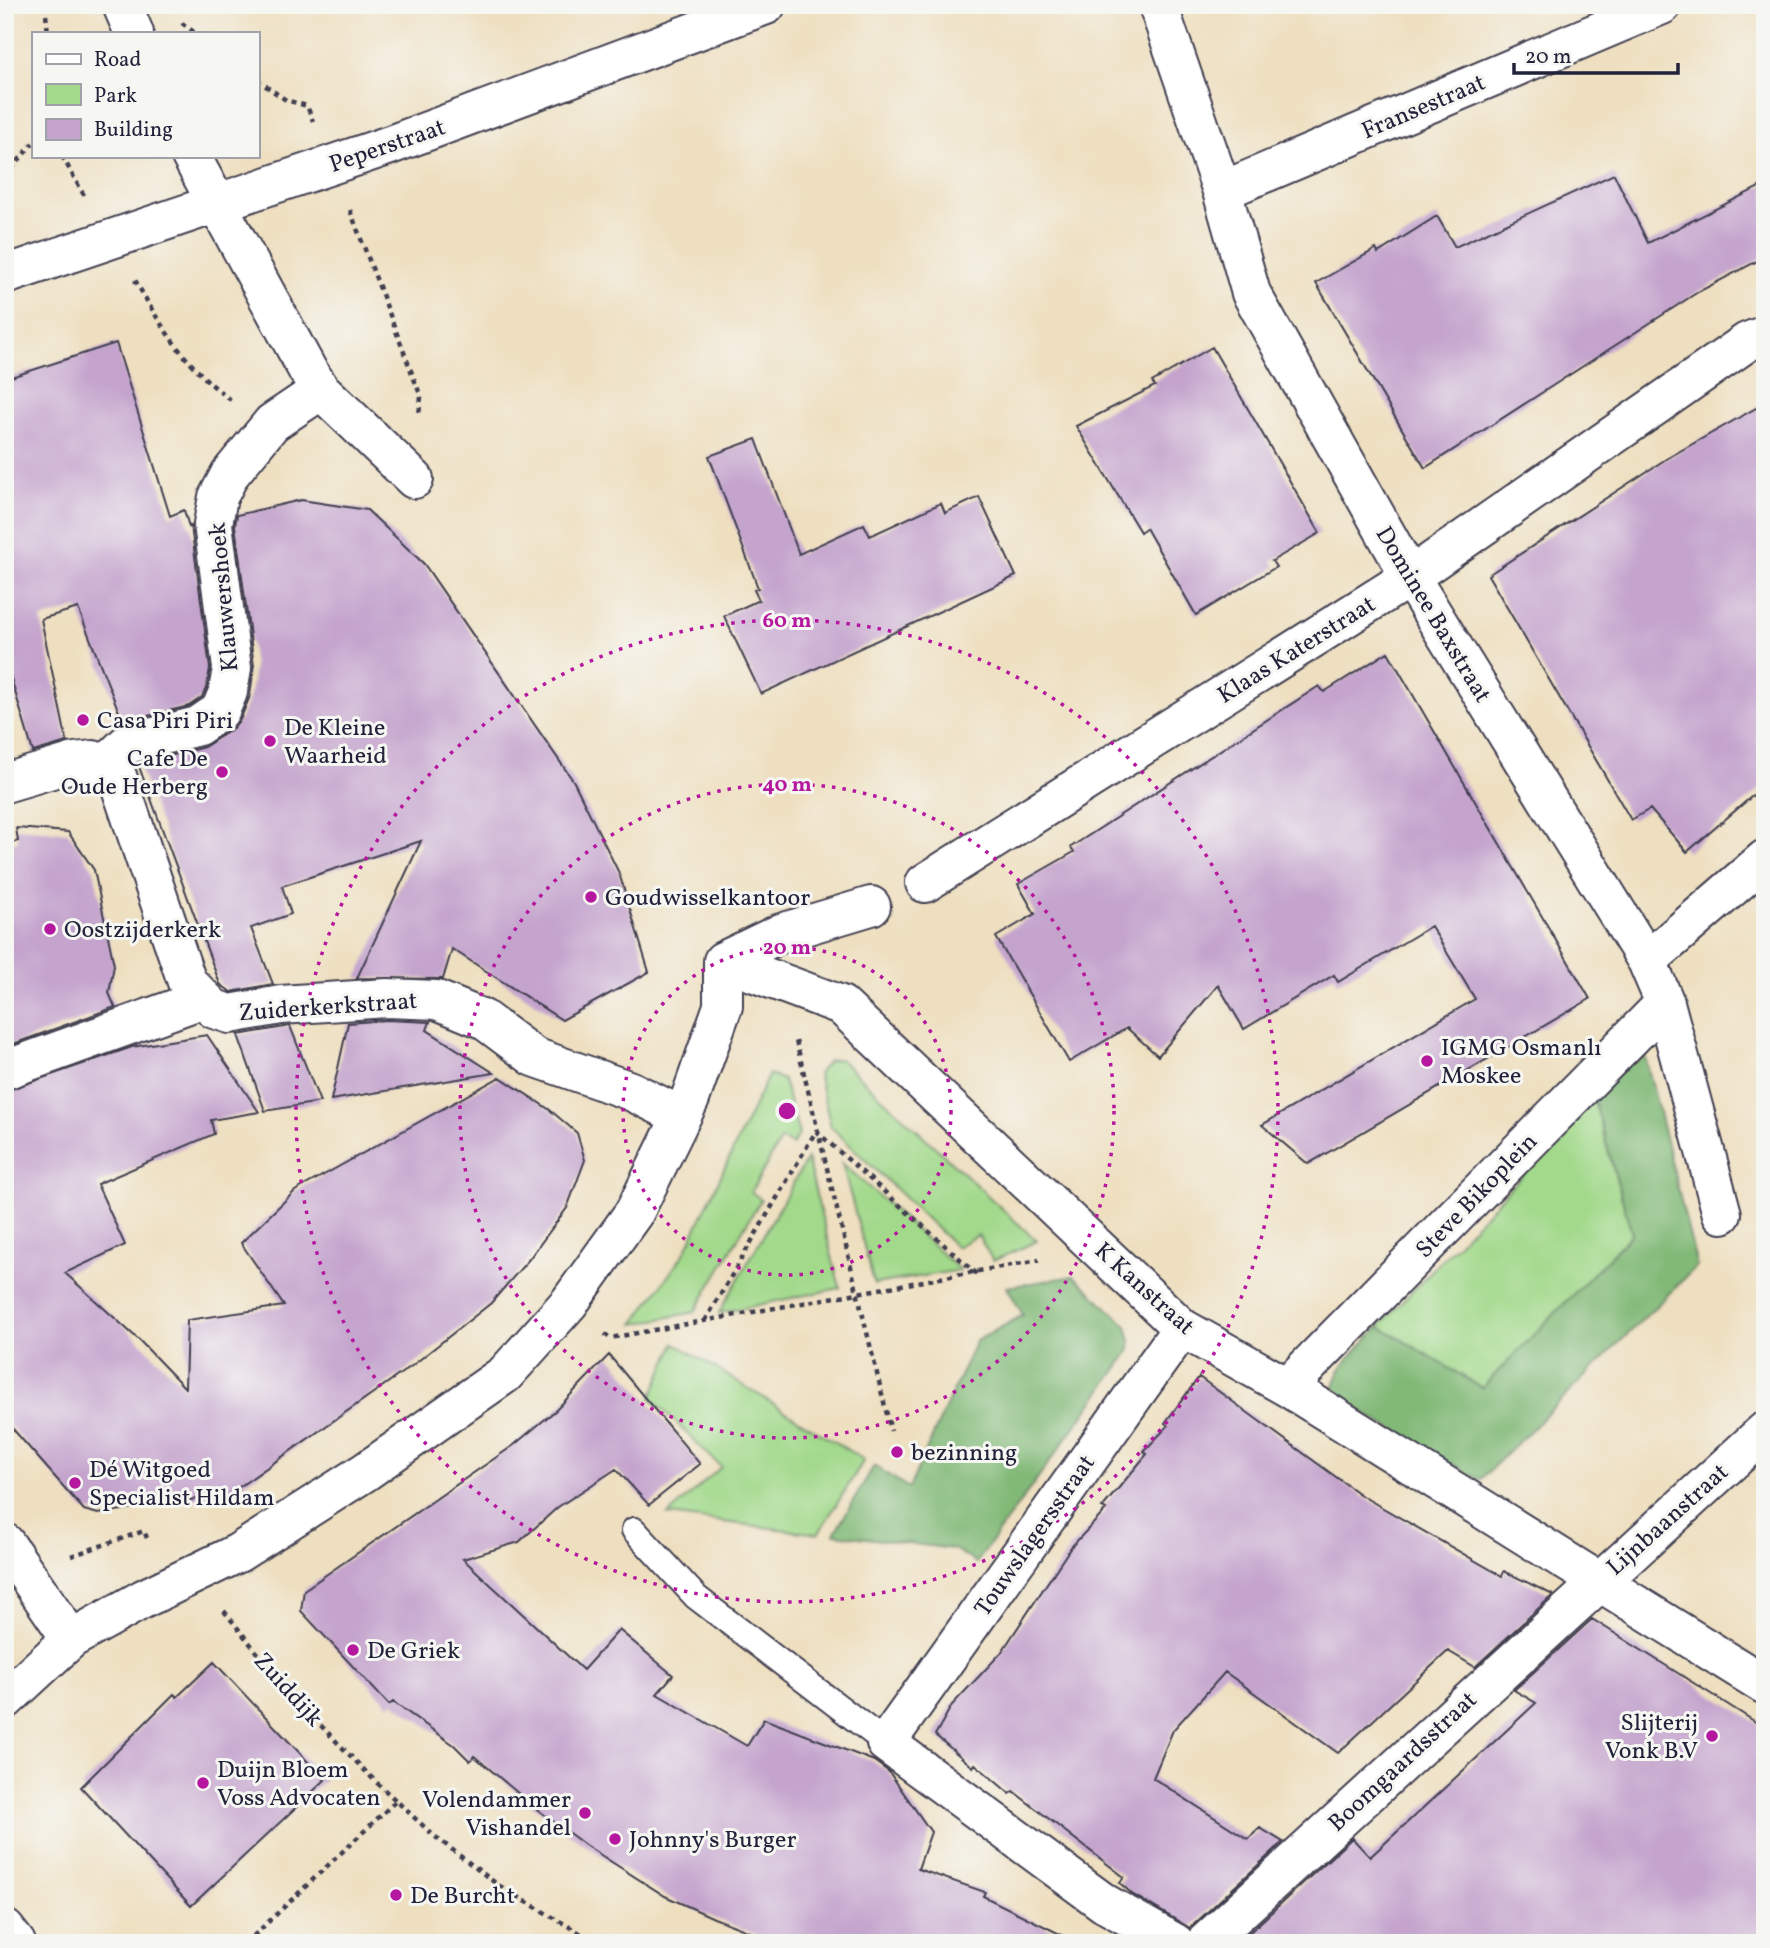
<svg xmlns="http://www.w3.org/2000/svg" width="1770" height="1948" font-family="Vollkorn,serif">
  <rect width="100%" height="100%" fill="#f6f6f2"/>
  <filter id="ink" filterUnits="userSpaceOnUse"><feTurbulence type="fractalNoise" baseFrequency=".0143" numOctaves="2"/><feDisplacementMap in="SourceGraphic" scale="14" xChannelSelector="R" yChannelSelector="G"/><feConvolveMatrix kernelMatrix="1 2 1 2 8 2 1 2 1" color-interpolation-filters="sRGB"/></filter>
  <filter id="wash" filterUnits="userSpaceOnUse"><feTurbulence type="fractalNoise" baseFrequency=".00686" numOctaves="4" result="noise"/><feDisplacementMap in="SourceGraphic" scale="28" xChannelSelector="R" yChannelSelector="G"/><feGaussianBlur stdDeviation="1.57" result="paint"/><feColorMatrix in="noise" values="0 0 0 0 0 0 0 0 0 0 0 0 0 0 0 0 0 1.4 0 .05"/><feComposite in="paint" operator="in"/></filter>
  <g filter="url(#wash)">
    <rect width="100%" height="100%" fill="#eedfc0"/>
    <!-- green -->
    <path fill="#a2d98b" stroke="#627e63" stroke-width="2" d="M840,1059L1037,1241L993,1261L978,1235L956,1247L831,1127L818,1074L828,1061Z
      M769,1074L783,1080L799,1134L792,1145L781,1139L751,1192L761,1199L695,1312L634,1324L685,1252Z
      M1594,1100L1632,1234L1482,1388L1379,1326Z
      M807,1159L840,1288L719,1313Z
      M842,1163L960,1270L874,1284Z
      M675,1343L864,1460L818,1534L668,1515L721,1467L651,1398Z"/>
    <!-- forest -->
    <path fill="#81b977" stroke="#526e59" stroke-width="2" d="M1645,1056L1697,1266L1480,1480L1345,1402L1334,1386L1340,1369L1379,1326L1482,1388L1632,1234L1594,1100L1626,1066Z
      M1074,1276L1127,1326L1131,1341L1129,1352L976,1563L954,1549L834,1534L874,1466L909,1488L976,1341L1023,1315L1007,1287Z"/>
    <g id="blocks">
      <!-- building -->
      <path fill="#c4a4cd" d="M1614,174L1648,243L1765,184V257L1698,292L1425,468L1316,283L1376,249L1378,253L1437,216L1455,247Z
        M116,343L170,516L184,510L189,527L191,526L210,668L207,686L202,697L189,706L123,722L78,608L41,619L67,742L33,752L5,658V379Z
        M1212,347L1320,533L1272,561L1276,567L1196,615L1146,528L1140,532L1076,426L1155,386L1152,382Z
        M1765,403V785L1687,852L1650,809L1631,820L1488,575L1666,459Z
        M756,439L799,554L864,524L870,536L941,503L945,513L979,497L1016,576L761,694L724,616L759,600L754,590L758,588L709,456Z
        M301,500L367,510L424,564L574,782L619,873L649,972L562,1020L452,949L443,979L357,978L421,841L282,886L291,914L251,928L273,984L231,992L220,984L138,764L204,747L232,729L240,720L250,696L254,666L235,525L237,515Z
        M1388,652L1590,999L1308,1164L1262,1125L1475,999L1431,926L1338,982L1334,975L1244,1029L1218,985L1158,1056L1127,1028L1069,1062L996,937L1035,914L1018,884L1074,852L1071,847L1319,686L1324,692Z
        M16,828L68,832L94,870L114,965L109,993L115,1007L5,1047V845L18,841Z
        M387,1020L430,1022L427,1030L494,1073L331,1100L348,1023Z
        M290,1026L320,1102L265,1111L238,1035Z
        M207,1035L259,1112L211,1120L214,1134L97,1184L125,1245L65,1273L139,1340L185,1388L187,1320L284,1306L241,1243L295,1191L500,1077L550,1110L577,1133L585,1160L567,1208L529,1259L491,1303L413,1365L225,1497L175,1501L98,1514L84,1510L5,1420V1091L132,1047Z
        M609,1355L700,1464L649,1505L616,1469L558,1507L519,1542L463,1559L583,1670L619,1630L673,1675L657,1694L747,1746L764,1719L874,1761L889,1772L931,1832L918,1869L985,1892L983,1896L1078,1943H778L714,1918L665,1896L585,1845L538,1810L474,1756L470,1761L454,1745L393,1702L389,1705L301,1611L304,1590L514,1445L556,1410Z
        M1199,1377L1362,1496L1502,1576L1504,1571L1553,1595L1475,1667L1448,1651L1338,1753L1225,1672L1173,1730L1153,1778L1248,1839L1260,1828L1283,1842L1190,1928L1132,1894L1120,1883L1124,1877L1013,1791L1010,1794L975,1764L973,1767L935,1735L952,1705L1001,1653L1071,1547L1106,1510L1102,1508L1147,1454L1144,1451L1168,1426L1165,1423Z
        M1592,1619L1765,1728V1943H1238L1352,1838L1370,1857L1536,1703L1514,1690Z
        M214,1662L325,1780L191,1906L81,1787L174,1694L177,1697Z"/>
    </g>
  </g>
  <g filter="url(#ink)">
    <use href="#blocks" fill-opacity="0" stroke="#413e4f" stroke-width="2"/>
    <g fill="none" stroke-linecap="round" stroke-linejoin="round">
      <!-- service casing -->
      <g stroke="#413e4f" stroke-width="28">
        <path id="service" d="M634,1530L696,1597L886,1743"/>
      </g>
      <!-- minor casing -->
      <g stroke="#413e4f" stroke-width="42">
        <path id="minor" d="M122,5L134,33
          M1158,5L1222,191L1251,293L1410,577L1647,961L1665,1003L1722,1214
          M191,156L308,371L321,390L414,479
          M1222,191L1662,5
          M104,766L127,744L198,726L220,711L228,692L232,668L213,524L218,497L230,474L272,423L321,390
          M5,783L75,762L93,760L117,776L187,982L214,1009L230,1014L281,1005L387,998L437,1000L483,1019L534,1057L631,1091L681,1116
          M925,883L1410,577L1747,342L1765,335
          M723,961L841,1005L1182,1328L1287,1387L1765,1685
          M723,961L781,933L871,906
          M1647,961L1765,859
          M5,1070L202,999
          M1287,1387L1665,1003
          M5,1543L71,1639
          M5,1700L71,1639L143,1599L238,1553L365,1472L505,1374L569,1303L635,1211L690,1099L723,1006V961
          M5,1929L16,1943
          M1175,1943L1104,1903L886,1743L1182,1328
          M1205,1943L1765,1431"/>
      </g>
      <!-- tertiary casing -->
      <g stroke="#413e4f" stroke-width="42">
        <path id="tertiary" d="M5,275L390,145L766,5"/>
      </g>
      <!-- path -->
      <path stroke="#413e4f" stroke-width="4.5" stroke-dasharray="5 5" stroke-linecap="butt" d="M45,5L48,33
        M182,23L195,33
        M257,80L286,100L307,106L313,121
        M62,156L85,197
        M5,177L33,143
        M350,210L421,397L419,415
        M135,280C162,328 185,366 231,400
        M796,1041L891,1431
        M705,1321L816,1131L977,1274
        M605,1334L610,1338L1039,1260
        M71,1556L144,1531L147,1538
        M224,1611L292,1696L374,1780L433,1835L498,1885L597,1943
        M246,1943L397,1800"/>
      <!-- service -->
      <use href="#service" stroke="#fff" stroke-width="24"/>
      <!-- minor -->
      <use href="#minor" stroke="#fff" stroke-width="38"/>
      <!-- tertiary -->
      <use href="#tertiary" stroke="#fff" stroke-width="38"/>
    </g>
  </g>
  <!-- distance rings -->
  <g fill="none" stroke="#b5179e" stroke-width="3.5" stroke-dasharray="3.5 7">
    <circle cx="787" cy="1111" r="164"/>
    <circle cx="787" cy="1111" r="327"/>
    <circle cx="787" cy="1111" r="491"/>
  </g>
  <!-- markers -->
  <g fill="#b5179e" stroke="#f6f6f2" stroke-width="2.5">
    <circle cx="83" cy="720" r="7"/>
    <circle cx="270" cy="741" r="7"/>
    <circle cx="222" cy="772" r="7"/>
    <circle cx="591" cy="897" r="7"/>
    <circle cx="50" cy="929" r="7"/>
    <circle cx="1427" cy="1061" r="7"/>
    <circle cx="897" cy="1452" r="7"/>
    <circle cx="75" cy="1483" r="7"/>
    <circle cx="353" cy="1650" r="7"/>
    <circle cx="1712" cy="1736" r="7"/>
    <circle cx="203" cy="1783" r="7"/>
    <circle cx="585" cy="1813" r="7"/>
    <circle cx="615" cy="1839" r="7"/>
    <circle cx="396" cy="1895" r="7"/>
  </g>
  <g text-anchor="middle" stroke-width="6" stroke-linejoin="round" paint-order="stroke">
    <!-- street labels -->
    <g font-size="24" fill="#22223b" stroke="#f6f6f2">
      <text transform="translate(1423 106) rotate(-23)" y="8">Fransestraat</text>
      <text transform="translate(387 145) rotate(-19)" y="8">Peperstraat</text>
      <text transform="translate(223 597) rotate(-95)" y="8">Klauwershoek</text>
      <text transform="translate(1434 614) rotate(59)" y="8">Dominee Baxstraat</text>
      <text transform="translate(1296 649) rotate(-32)" y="8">Klaas Katerstraat</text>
      <text transform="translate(328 1006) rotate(-4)" y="8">Zuiderkerkstraat</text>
      <text transform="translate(1476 1195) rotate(-46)" y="8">Steve Bikoplein</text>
      <text transform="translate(1145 1288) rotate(42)" y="8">K Kanstraat</text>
      <text transform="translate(1667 1519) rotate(-42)" y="8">Lijnbaanstraat</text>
      <text transform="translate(1034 1535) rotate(-55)" y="8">Touwslagersstraat</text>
      <text transform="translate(289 1689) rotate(48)" y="8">Zuiddijk</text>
      <text transform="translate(1402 1761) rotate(-43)" y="8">Boomgaardsstraat</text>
    </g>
    <!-- poi labels -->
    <g font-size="24" fill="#22223b" stroke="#f6f6f2" text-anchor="start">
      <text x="97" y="728">Casa Piri Piri</text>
      <text x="284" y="735">De Kleine<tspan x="284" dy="28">Waarheid</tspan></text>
      <text x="208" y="766" text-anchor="end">Cafe De<tspan x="208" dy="28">Oude Herberg</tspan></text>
      <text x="605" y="905">Goudwisselkantoor</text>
      <text x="64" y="937">Oostzijderkerk</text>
      <text x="1441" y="1055">IGMG Osmanlı<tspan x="1441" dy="28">Moskee</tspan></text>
      <text x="911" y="1460">bezinning</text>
      <text x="89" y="1477">Dé Witgoed<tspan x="89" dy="28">Specialist Hildam</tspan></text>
      <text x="367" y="1658">De Griek</text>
      <text x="1698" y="1730" text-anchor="end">Slijterij<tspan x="1698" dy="28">Vonk B.V</tspan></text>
      <text x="217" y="1777">Duijn Bloem<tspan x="217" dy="28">Voss Advocaten</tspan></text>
      <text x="571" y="1807" text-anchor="end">Volendammer<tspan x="571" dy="28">Vishandel</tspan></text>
      <text x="629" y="1847">Johnny's Burger</text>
      <text x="410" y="1903">De Burcht</text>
    </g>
  </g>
  <circle cx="787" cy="1111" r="10" fill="#b5179e" stroke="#f6f6f2" stroke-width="3.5"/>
  <g font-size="21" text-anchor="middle" font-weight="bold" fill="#b5179e" stroke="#f6f6f2" stroke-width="6" stroke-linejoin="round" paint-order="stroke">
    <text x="787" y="627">60 m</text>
    <text x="787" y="791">40 m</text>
    <text x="787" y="954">20 m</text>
  </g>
  <!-- margin -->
  <rect width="1770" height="1948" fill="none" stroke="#f6f6f2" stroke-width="28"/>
  <!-- legend -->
  <rect x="32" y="32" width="228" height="126" fill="#f6f6f2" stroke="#a1a1a9" stroke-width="2"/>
  <rect x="46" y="54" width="35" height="10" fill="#ffffff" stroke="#a1a1a9" stroke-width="2"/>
  <text x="94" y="66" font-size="21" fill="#22223b">Road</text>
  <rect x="46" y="84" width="35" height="21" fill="#a2d98b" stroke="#a1a1a9" stroke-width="2"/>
  <text x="94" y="102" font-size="21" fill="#22223b">Park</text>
  <rect x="46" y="119" width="35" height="21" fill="#c4a4cd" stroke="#a1a1a9" stroke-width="2"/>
  <text x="94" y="136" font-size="21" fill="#22223b">Building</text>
  <!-- scale -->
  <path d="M1514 63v10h164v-10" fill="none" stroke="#22223b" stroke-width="3.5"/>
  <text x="1525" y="63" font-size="21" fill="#22223b" stroke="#f6f6f2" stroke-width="5" paint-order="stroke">20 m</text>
</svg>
